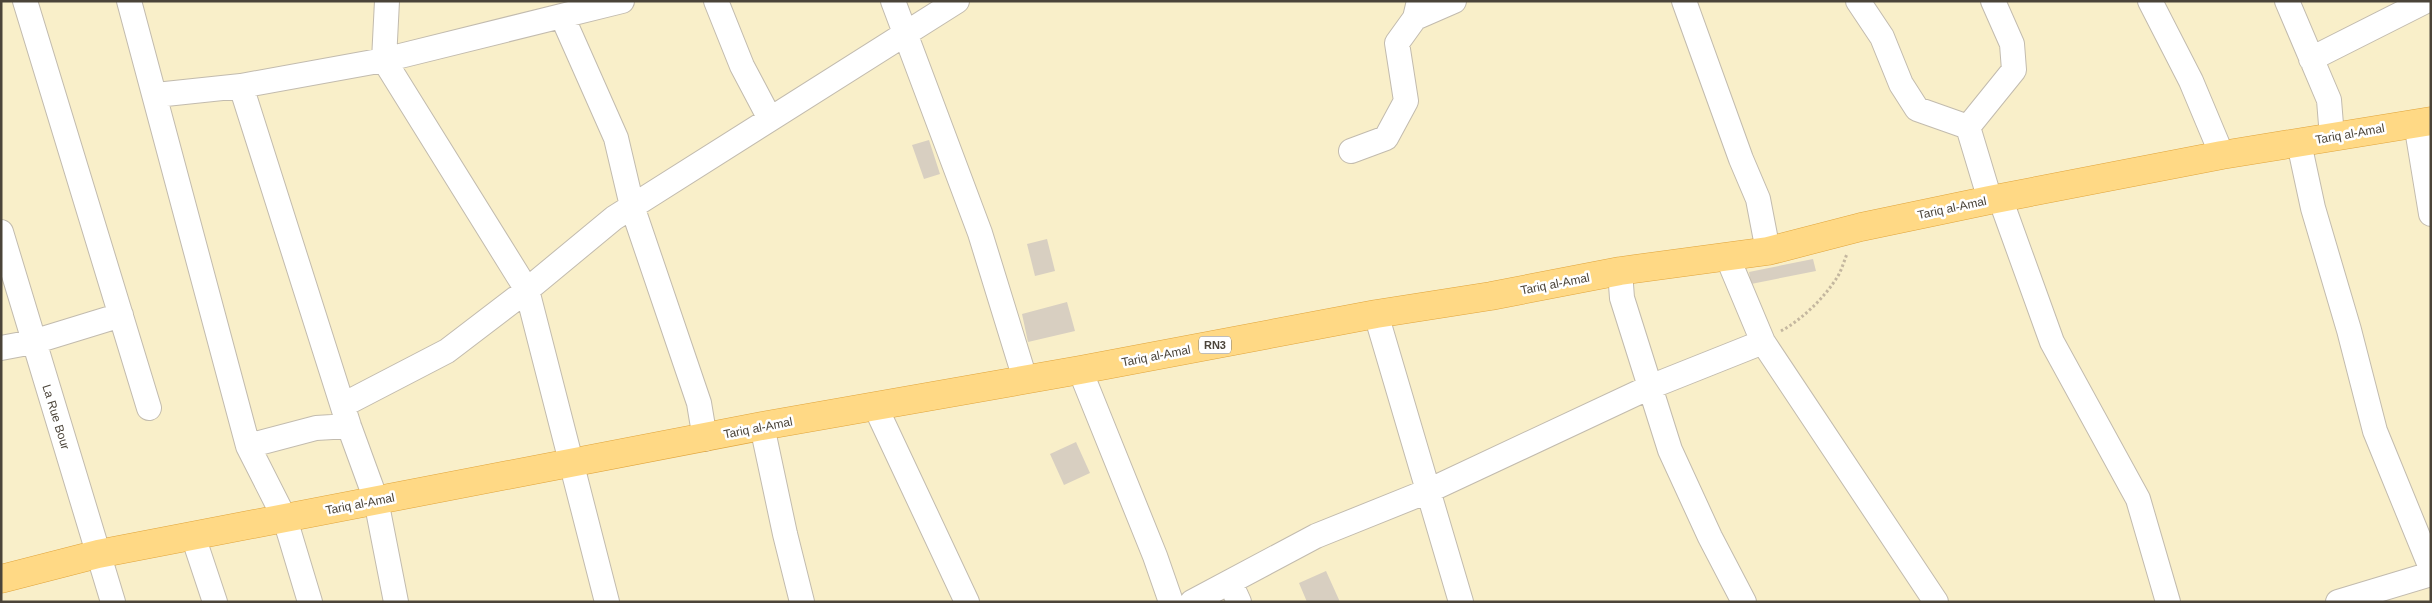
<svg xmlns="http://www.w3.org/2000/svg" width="2432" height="603" font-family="Helvetica,sans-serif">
  <rect width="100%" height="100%" fill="#f6f3ec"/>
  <!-- sand -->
  <path fill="#f9efc9" d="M1,1H2431V602H1Z"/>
  <!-- building -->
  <path fill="#d8cfc1" d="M929,140L940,174L924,179L912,145Z
    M1047,239L1055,271L1035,276L1027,244Z
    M1813,259L1816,271L1751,284L1749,272Z
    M1067,302L1075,331L1028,342L1022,314Z
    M1076,442L1090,473L1064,485L1050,454Z
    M1326,571L1340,602H1307L1299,583Z"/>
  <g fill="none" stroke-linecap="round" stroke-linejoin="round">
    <!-- minor casing -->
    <g stroke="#c2bbae" stroke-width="26">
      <path id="minor" d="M25,1L149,408
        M129,1L248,446L285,519L310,602
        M387,1L384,60L527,290L607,602
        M716,1L742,66L770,119
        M893,1L980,233L1025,379
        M1684,1L1741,159L1758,199L1768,251
        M1858,1L1882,37L1901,84L1917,109L1968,127
        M2150,1L2191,81L2222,155
        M2287,1L2329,100L2332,137
        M562,16L616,138L632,206L699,403L705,439
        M1415,18L1454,1
        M2311,59L2426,1
        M241,86L349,426L376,500L396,602
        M156,95L241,86L384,60L622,1
        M2416,123L2431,214
        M1968,127L2014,70L2012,44L1993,1
        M1968,127L1990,200
        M2299,143L2313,208L2349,330L2375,431L2431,568
        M1351,151L1386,138L1406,101L1397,43L1415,18L1419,1
        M2000,198L2052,342L2138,499L2168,602
        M1,232L113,602
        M1727,256L1763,342L1936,602
        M1620,271L1622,298L1670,450L1710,537L1744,602
        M1376,314L1461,602
        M1,348L33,342L121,315
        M1080,370L1155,556L1171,602
        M343,405L447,351L527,290L614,218L957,1
        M875,406L967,602
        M762,426L785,534L802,602
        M248,446L316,428L349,426
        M193,536L215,602
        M1230,582L1239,602
        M1192,602L1316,536L1428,491L1650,387L1763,342
        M2338,602L2431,574"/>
    </g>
    <!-- trunk casing -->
    <g stroke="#e0a43c" stroke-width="29">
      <path id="trunk" d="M1,579L98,554L762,426L1080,370L1376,314L1491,296L1620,271L1768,251L1861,227L1990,200L2222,155L2431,121"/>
    </g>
    <!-- path -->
    <path stroke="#c4b79f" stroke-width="3" stroke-dasharray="2.5 2.5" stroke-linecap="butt" d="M1781,331C1803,319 1825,297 1838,276C1842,269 1844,261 1847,254"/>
    <!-- minor -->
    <use href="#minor" stroke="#fff" stroke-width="24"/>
    <!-- trunk -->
    <use href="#trunk" stroke="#ffd985" stroke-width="28"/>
  </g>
  <g text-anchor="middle" stroke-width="5" stroke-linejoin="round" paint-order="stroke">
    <!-- shield labels -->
    <rect fill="#fff" stroke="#817c74" stroke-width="1" x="1199" y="336.5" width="32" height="17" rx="4"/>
    <g font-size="11" font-weight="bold" fill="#4b4439">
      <text x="1215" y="349">RN3</text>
    </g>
    <!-- street labels -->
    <g font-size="12" fill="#4b4439" stroke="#fff">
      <text transform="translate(2350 134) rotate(-10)" y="4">Tariq al-Amal</text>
      <text transform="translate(1952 208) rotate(-12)" y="4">Tariq al-Amal</text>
      <text transform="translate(1555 284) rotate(-11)" y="4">Tariq al-Amal</text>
      <text transform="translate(1156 356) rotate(-11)" y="4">Tariq al-Amal</text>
      <text transform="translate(56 417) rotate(73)" y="4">La Rue Bour</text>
      <text transform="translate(758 428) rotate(-11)" y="4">Tariq al-Amal</text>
      <text transform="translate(360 504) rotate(-11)" y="4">Tariq al-Amal</text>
    </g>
  </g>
  <!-- border -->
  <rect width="2432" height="603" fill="none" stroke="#4b4439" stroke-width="5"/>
</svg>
